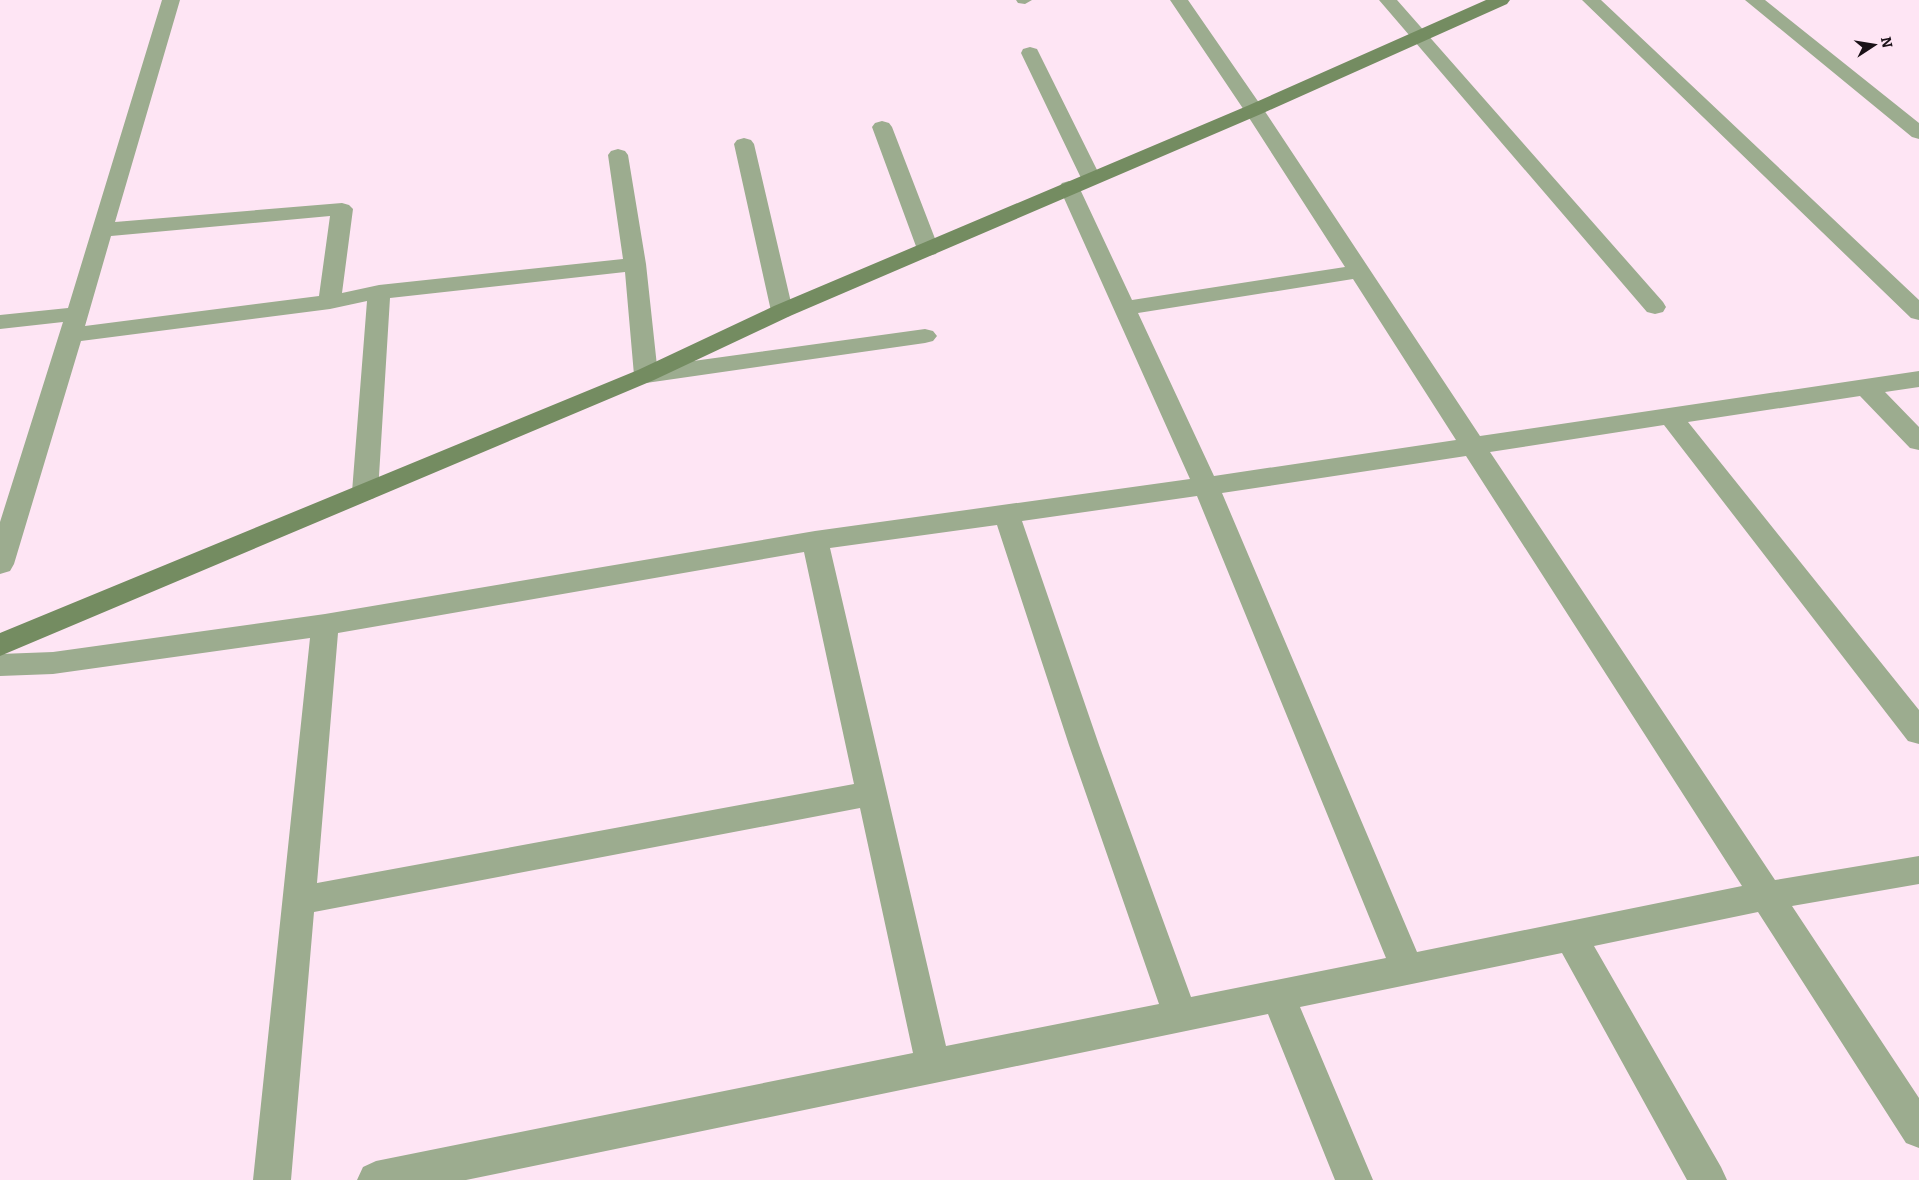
<svg xmlns="http://www.w3.org/2000/svg" width="1919" height="1180" font-family="Bitter,serif">
  <rect width="100%" height="100%" fill="#fee5f4"/>
  <g fill="none" stroke-linecap="round" stroke-linejoin="round">
    <!-- lane -->
    <path fill="#9cac8f" fill-rule="evenodd" d="M1016,0H1032L1025,4L1018,3Z"/>
    <!-- street -->
    <path fill="#9cac8f" fill-rule="evenodd" d="M162,0H180L115,222L342,203L349,205L353,209L342,293L379,285L623,259L608,155L611,151L618,149L625,151L628,155L646,264L657,366L925,329L933,331L937,336L933,341L925,343L646,383L638,380L634,375L625,272L390,298L378,492L374,498L365,501L356,498L352,492L367,301L330,309L81,341L14,564L10,571L0,574V522L63,322L0,329V315L68,308ZM330,216L319,296L85,326L111,236Z
      M1170,0H1188L1264,110L1480,436L1919,371V387L1885,392L1919,427V450L1910,448L1860,396L1688,422L1919,710V744L1908,741L1664,425L1490,452L1775,880L1919,856V884L1792,906L1919,1098V1148L1906,1143L1758,912L1594,946L1721,1167L1727,1180H1687L1562,953L1300,1007L1373,1180H1335L1268,1014L466,1180H357L363,1167L376,1161L913,1053L860,808L314,912L291,1180H253L310,638L53,674L0,676V654L53,652L325,614L815,531L1190,479L1059,187L1062,183L1069,181L1076,183L1079,187L1132,300L1345,267L1244,110ZM1353,279L1456,440L1214,476L1138,313ZM1466,456L1742,886L1417,952L1222,493ZM1197,496L1386,958L1191,997L1099,745L1022,521ZM997,525L1069,745L1159,1004L946,1046L830,548ZM804,552L854,784L317,883L338,633Z
      M1379,0H1397L1663,302L1666,307L1663,312L1655,314L1647,312Z
      M1582,0H1601L1919,300V320L1911,318Z
      M1745,0H1765L1919,123V139L1912,137Z
      M1030,47L1037,49L1039,53L1101,178L1098,182L1091,184L1084,182L1081,178L1021,53L1023,49Z
      M882,121L889,123L892,127L939,249L936,254L928,256L920,254L917,249L872,127L875,123Z
      M744,138L751,140L754,144L793,311L790,316L782,318L774,316L771,311L734,144L737,140Z"/>
    <!-- secondary -->
    <path fill="#748c61" fill-rule="evenodd" d="M1486,0H1510L1507,4L1261,114L790,316L654,380L0,656V633L638,370L774,306L1247,106Z"/>
  </g>
  <!-- north arrow -->
  <g transform="translate(1874 45) rotate(78)" stroke="#fee5f4" stroke-width="4" paint-order="stroke">
  <path d="M0-4L9 19L0 12L-9 19Z" fill="#1a1117"/>
  <text y="-8" font-size="14" font-weight="bold" text-anchor="middle" fill="#1a1117">N</text>
  </g>
</svg>
